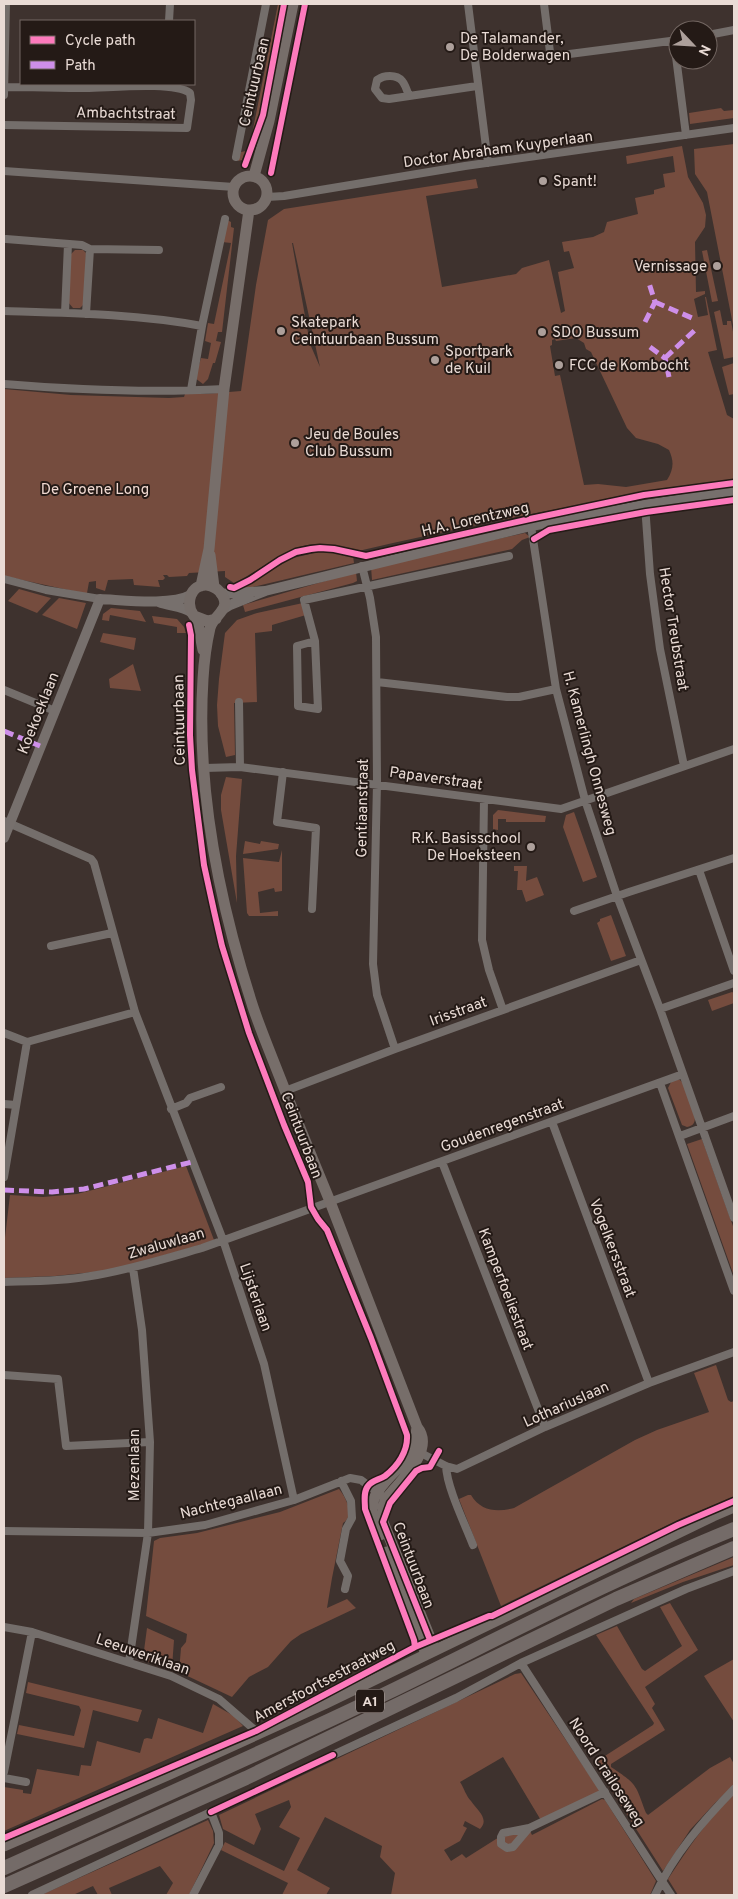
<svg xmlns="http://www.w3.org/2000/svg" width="738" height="1899" font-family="Overpass,sans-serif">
  <rect width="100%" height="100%" fill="#3e322e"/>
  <!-- green -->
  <path fill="#754c3e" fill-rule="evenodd" d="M278,4H281L261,114L246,154H244L242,160L238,161L241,152L246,151L251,139Z
    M721,108L724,111L734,110V118L690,124L689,113Z
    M734,144V330L707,192L695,174L694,149Z
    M682,146L688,177L703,203L706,215L705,227L695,242L696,292L705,291V294L694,299L698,317L708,315L705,297H706L717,350L708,352L727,415L734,419V479C606,498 480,523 354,552C297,529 280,561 234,583L225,577V571L189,573L187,576L169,577L167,575H163L165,578L163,580H158L160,587L134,585L133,579L108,580L105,591L96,588V581L89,582L87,593H82L4,576V389L71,395L169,398L184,397L185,394H205L241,391L256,285L268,220L284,209L476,179L478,188L426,196L442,287L516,274L522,268L549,260L561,313L565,311L558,272L574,268L569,251L564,252L562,242L593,237L604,232L607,222L638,214L635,198L654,194V190L665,187L663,174L675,172L673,156L627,164L626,156ZM292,243H293L320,367L310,344ZM576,338L584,343L586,349L591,352L627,428L636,438L658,444L669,450C674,461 674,469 667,480L626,487L598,484L584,485L560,375L555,376L550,346L552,345V340L555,339L556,341Z
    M227,220L231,222V227L234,228L222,332H218L216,341L221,342L215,363H213L208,379L203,384L195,378L201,358L208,359L211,343L205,341L208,323L214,324L231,243L222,242Z
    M75,250H83L86,253L85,303L80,308H73L68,302L70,281V255Z
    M707,250L718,301L712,302L702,251Z
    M720,310L723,325H727V321H731L734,337V357L724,359L714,312Z
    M734,363V394L729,395L722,367Z
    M525,533L530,537L522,540L512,549L372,580L371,567Z
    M327,550L353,556L354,563L240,590V588L293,558Z
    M356,572L357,581L353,583L245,612L243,605Z
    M19,589L51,598L37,613L8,601Z
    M59,598L86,603L77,629L42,615Z
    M303,603L306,615L272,625V631L255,633L257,702L234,703L235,755L226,757L218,726L217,705L219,679L225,633L237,620L257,613Z
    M111,608L140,611L146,622L110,615L109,621L102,620L103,614Z
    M152,616L177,619L184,627L186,633H177V627L154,623Z
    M103,633L136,638L134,650L100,642Z
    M133,664L141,691L110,688L109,679Z
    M226,777L242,779L236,856L237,903L221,810V795Z
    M498,810L546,816L545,822H506V819H498V830L493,829V815Z
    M574,812L597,877L583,882L563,827L566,815Z
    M245,841L260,844L261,841L279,844L278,849L243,854Z
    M282,850V891L275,892L274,888L258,892L260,913L278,911V916H249L247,913L243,858L279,862Z
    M514,866H527L526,881L537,877L544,895L526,902L522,890H517L518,871H514Z
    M611,915L626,956L611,961L597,923L600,921V919Z
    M732,992L734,993V1003L712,1011L708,1000Z
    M675,1079L680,1080L684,1084L695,1117C695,1123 693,1126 687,1127L682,1125L668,1088L671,1082Z
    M702,1139L734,1229V1276L687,1144Z
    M186,1166L214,1240L211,1242L113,1270L55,1276L4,1278V1246L10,1195L43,1197L77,1194Z
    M716,1365L728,1400L731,1402L734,1401L733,1411L734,1416V1497L682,1518L501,1606L459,1499L468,1495H471C481,1512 498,1512 514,1508L635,1440L657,1430L709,1412L694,1373Z
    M339,1489C346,1497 355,1516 343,1523L332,1578L327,1608L347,1599L356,1608L301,1634L291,1641L268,1667L249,1677L232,1697L179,1672L181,1648L186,1642L187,1634L146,1616L154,1541L160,1538L197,1533L280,1512Z
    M734,1557V1565L683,1582L631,1603L634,1599Z
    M670,1603L698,1650L645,1687L655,1704L652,1708L665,1730L611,1764V1767C638,1785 635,1784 646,1813L648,1815L710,1768L730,1757L734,1764V1785L715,1803L690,1830L663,1871L594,1763L653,1725L654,1723L596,1635L617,1626L642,1669L645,1671L682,1646L660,1607Z
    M147,1628L174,1640L172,1667C163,1668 149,1664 143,1658Z
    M734,1659V1722L704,1676Z
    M521,1673L600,1791L542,1822L503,1757L460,1782C464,1788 466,1796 471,1801C477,1810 490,1819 480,1829L465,1821L463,1826L467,1828L460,1841L444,1850L451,1861L462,1854L466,1858L504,1834L529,1829L532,1835L602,1799L605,1800L656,1881L650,1895H391L395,1873L380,1857L382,1846L325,1817L297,1870L330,1888L326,1895H282L288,1883L221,1850L225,1842L284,1871L300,1838L279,1827L291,1807L289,1800L255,1814L261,1829L254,1845L223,1829L219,1815L515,1674Z
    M28,1682L142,1710L138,1722L93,1710L84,1748L17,1734L19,1725L74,1736L81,1710L79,1706L26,1693Z
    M213,1704L234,1716L243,1726L4,1831V1787L23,1790V1793L31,1794L37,1769L79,1776L81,1765L91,1766L97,1741L140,1753L144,1739L147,1738L152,1739L158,1718L203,1733Z
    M734,1794V1895H678L668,1879C688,1849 707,1819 734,1794Z
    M208,1820L213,1831L214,1843L189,1895H166L173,1883L160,1866L109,1888L112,1895H98L93,1886L73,1895H41Z"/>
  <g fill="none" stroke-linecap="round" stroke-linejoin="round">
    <!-- street -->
    <path stroke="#746e6b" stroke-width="8" d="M468,4L488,163
      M544,4L550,52L554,56L678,40
      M169,21L170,4
      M708,35L734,30
      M674,41L686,135
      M4,95L6,4
      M409,96C405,85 403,76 390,76C384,76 382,77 377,80L375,89L382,98L389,99L477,86
      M4,125L187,128L191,100L190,93C173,81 109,88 86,88C59,88 32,87 5,87
      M236,157L266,4
      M4,171L234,187
      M267,197L284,196L465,166L734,128
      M6,239L82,245L90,249L159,250
      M4,311C70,313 137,314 202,326
      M65,313L68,244
      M86,314L90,249
      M4,384C77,390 151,393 224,389
      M191,390L202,326L225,219
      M645,505L650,574L660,649L684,766
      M531,526L556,689L585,800L617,896L660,1009L734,1218
      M362,566L370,598L376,637L377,783L373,964L377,995L395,1049
      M4,579L46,590L100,599
      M315,641L297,646L298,702V706L318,709L315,641L304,600L509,556
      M377,682L507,697H519L556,689
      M4,690L55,711
      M239,702L240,767
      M205,768L240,767L561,809L734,749
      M283,772L277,822L316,828L312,909
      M484,799L482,940L489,970L503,1010
      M4,821L91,859L94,863L135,1012L223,1240L264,1364L294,1500
      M699,870L734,971
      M574,911L629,892L734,858
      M51,946L112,933
      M660,1009L734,983
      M4,1033L27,1042L135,1012
      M660,1083L734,1291
      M285,1091L395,1049L641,960
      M4,1104L16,1105
      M171,1109L186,1103L190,1098L221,1087
      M552,1122L649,1383
      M680,1136L734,1116
      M442,1162L545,1427
      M4,1177L27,1042
      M4,1282C35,1281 66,1281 97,1275C132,1269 167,1258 202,1248L683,1074
      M4,1375L58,1379L66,1446L150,1442
      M417,1451L446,1466L457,1469L545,1427L649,1383L734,1352
      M446,1466C447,1488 465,1524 473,1545
      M341,1481L351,1501L352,1518L346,1529L340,1561L348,1576L345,1589
      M4,1531L148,1533L205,1525L294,1500L350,1478L361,1480L381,1495
      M4,1627L32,1632L171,1676L219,1699L256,1731L258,1735
      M129,1662L148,1533L150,1442L142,1330L133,1268
      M521,1663L671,1895
      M333,1755L456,1698L521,1663L686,1589L734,1571
      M4,1772L32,1632
      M4,1778L26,1782
      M529,1828L513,1847L507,1848L501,1844V1837L503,1833L529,1828L605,1792
      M32,1895L211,1812L219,1833V1845L193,1895
      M655,1895C674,1854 703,1821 734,1789"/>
    <!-- secondary -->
    <path stroke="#77706d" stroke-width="10" d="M265,591L531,526L645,505L734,491
      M221,594L265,591L230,605L222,610
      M159,602C169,606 182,606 191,612
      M4,838L100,599C124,600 170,606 191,595"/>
    <!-- primary -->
    <path stroke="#776e6a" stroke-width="11" d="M254,176L269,121L293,4
      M233 193a17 17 0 1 1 34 0a17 17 0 1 1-34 0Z
      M210,555L214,587
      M201,586L209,549L224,389L249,210
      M197,619L203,650
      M216,619L207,621L194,616C185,604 190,584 207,585C212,586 217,588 220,592C234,609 213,615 210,628C206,645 204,662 203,679C196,790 219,902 253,1007C259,1025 266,1042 273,1060C291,1106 310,1153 329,1199C359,1275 387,1351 417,1427C436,1450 400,1481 386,1499L383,1507V1522L435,1650
      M380,1535C378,1528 373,1520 372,1512C370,1490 396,1473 408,1457C414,1448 416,1438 417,1427
      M387,1552L426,1654
      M4,1846L170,1774L324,1704L713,1516L734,1507"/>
    <!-- highway -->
    <path stroke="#746b68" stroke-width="14" d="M4,1868C132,1810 260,1754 387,1693C502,1637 616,1577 734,1529
      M4,1886L246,1778L616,1599L734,1548"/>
    <!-- quiet -->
    <path stroke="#ce8fe9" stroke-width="5" stroke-dasharray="10 5" stroke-linecap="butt" d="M655,302L692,318
      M645,322L655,302L649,283
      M650,347L665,358L669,377
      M665,358L695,330
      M4,731L40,746
      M4,1190L52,1192L84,1189L192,1162"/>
    <!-- cycleway casing -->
    <g stroke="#241a16" stroke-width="9">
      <path id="cycleway" d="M245,165L263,115L284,4
        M271,173L305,4
        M534,539L549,530L646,512L734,500
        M230,587L234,588L250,580L280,560L296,552L311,549L320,548L334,549L366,556L530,519L644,495L734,483
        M189,625L191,635L190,735L192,770L204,865L214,911L222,946L249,1033L284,1125L308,1182L311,1207L318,1219L327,1230L371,1338L407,1435C408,1451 398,1466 385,1476C379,1480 372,1480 368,1486C363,1492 365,1502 365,1509L414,1640L415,1647
        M430,1640L383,1522L390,1503L416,1471L422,1468L430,1467L439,1451
        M211,1812L333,1755
        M4,1838L256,1731L415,1647L489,1616H492L678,1525L734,1501"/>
    </g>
    <!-- cycleway -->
    <use href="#cycleway" stroke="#fd7abc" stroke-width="6"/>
  </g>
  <!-- markers -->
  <g fill="#ada09b" stroke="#241a16" stroke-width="2">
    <circle cx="450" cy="47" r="5"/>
    <circle cx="543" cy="181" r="5"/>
    <circle cx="717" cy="266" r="5"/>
    <circle cx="281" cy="331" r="5"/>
    <circle cx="542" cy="332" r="5"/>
    <circle cx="435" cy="360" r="5"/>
    <circle cx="559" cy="365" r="5"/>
    <circle cx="295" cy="443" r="5"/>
    <circle cx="531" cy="847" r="5"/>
  </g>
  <g text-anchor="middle" stroke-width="4" stroke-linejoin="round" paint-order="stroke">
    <!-- shield labels -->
    <rect fill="#241a16" stroke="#aea19c" stroke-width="1" x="356" y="1689.5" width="28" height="23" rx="4"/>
    <g font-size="14" font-weight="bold" fill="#e9dbd5">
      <text x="370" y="1706">A1</text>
    </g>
    <!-- poi labels -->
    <g font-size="15" fill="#e9dbd5" stroke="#241a16" text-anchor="start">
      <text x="460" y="43">De Talamander,<tspan x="460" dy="17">De Bolderwagen</tspan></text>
      <text x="553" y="186">Spant!</text>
      <text x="707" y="271" text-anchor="end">Vernissage</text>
      <text x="291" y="327">Skatepark<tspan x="291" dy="17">Ceintuurbaan Bussum</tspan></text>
      <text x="552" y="337">SDO Bussum</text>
      <text x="445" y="356">Sportpark<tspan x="445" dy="17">de Kuil</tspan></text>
      <text x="569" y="370">FCC de Kombocht</text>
      <text x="305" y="439">Jeu de Boules<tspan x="305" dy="17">Club Bussum</tspan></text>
      <text x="521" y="843" text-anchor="end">R.K. Basisschool<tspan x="521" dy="17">De Hoeksteen</tspan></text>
    </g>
    <!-- street labels -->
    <g font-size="15" fill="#e9dbd5" stroke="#241a16">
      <text transform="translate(254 82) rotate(-77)" y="5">Ceintuurbaan</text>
      <text transform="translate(126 113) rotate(1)" y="5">Ambachtstraat</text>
      <text transform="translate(498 149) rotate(-8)" y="5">Doctor Abraham Kuyperlaan</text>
      <text transform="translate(475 519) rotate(-13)" y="5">H.A. Lorentzweg</text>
      <text transform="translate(674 629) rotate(81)" y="5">Hector Treubstraat</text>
      <text transform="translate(38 713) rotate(-68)" y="5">Koekoeklaan</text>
      <text transform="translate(179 720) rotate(-91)" y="5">Ceintuurbaan</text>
      <text transform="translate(590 753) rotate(75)" y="5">H. Kamerlingh Onnesweg</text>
      <text transform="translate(436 778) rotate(8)" y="5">Papaverstraat</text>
      <text transform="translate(362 808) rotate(-89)" y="5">Gentiaanstraat</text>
      <text transform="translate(458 1011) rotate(-20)" y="5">Irisstraat</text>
      <text transform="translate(502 1125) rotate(-20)" y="5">Goudenregenstraat</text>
      <text transform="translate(302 1135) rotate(69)" y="5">Ceintuurbaan</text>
      <text transform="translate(166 1243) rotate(-16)" y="5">Zwaluwlaan</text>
      <text transform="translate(613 1248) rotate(69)" y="5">Vogelkersstraat</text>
      <text transform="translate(506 1289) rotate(69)" y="5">Kamperfoeliestraat</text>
      <text transform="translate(256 1297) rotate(71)" y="5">Lijsterlaan</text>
      <text transform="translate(566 1404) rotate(-24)" y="5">Lothariuslaan</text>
      <text transform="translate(134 1465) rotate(-90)" y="5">Mezenlaan</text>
      <text transform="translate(231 1501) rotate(-14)" y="5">Nachtegaallaan</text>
      <text transform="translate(414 1565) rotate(69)" y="5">Ceintuurbaan</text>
      <text transform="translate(143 1654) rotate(19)" y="5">Leeuweriklaan</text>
      <text transform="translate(324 1681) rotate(-28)" y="5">Amersfoortsestraatweg</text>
      <text transform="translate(607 1772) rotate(57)" y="5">Noord Crailoseweg</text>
    </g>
    <!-- park labels -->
    <g font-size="15" fill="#f0d9d1" stroke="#241a16">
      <text x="95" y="494">De Groene Long</text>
    </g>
  </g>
  <!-- border -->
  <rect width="738" height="1899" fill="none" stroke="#e9dbd5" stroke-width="10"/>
  <!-- legend -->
  <rect x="20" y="20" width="175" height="65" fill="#241a16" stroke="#736762"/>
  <rect x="30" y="36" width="25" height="8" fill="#fd7abc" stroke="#736762"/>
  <text x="65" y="45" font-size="15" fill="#e9dbd5">Cycle path</text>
  <rect x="30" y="61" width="25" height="8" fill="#ce8fe9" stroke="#736762"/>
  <text x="65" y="70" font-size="15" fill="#e9dbd5">Path</text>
  <!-- north arrow -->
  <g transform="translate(693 45) rotate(115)"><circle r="24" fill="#241a16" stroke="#736762"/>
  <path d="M0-4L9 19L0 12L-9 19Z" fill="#ada09b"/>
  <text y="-8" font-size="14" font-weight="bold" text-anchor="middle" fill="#e9dbd5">N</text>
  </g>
</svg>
